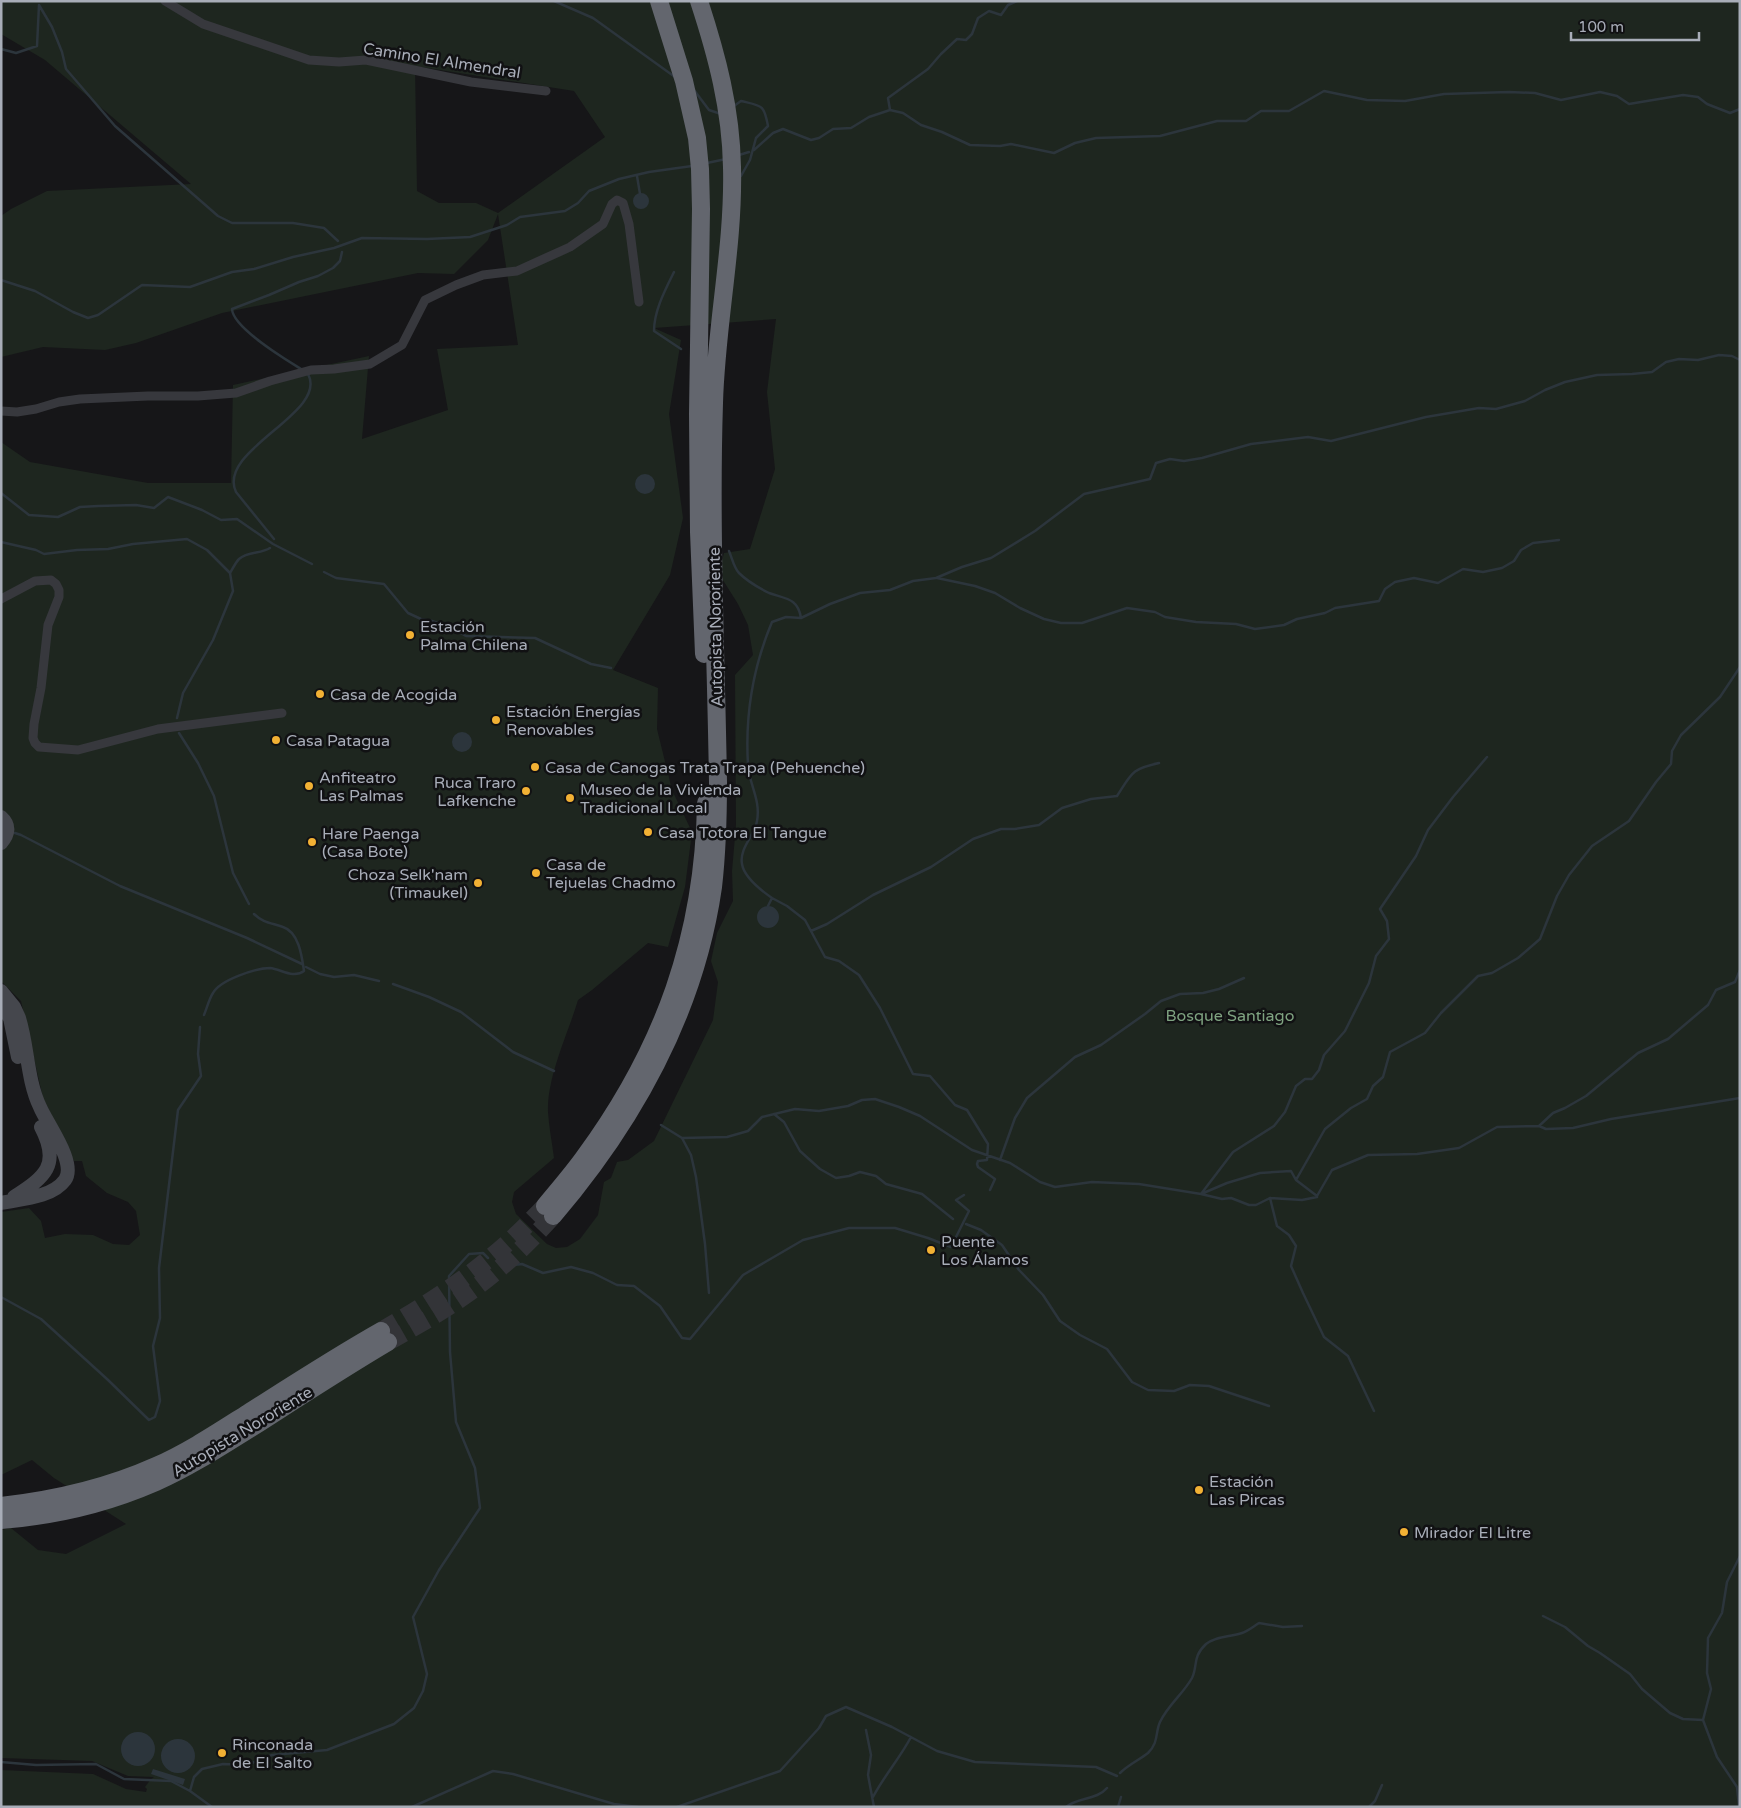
<svg xmlns="http://www.w3.org/2000/svg" width="1741" height="1808" font-family="'Varela Round',sans-serif">
  <rect width="100%" height="100%" fill="#161618"/>
  <!-- green -->
  <path fill="#1e261f" fill-rule="evenodd" d="M1,1H1740V1807H1V1770L93,1774L126,1789L146,1792L147,1789L145,1787L151,1779L154,1777L128,1776L92,1761L1,1758V1530L11,1528L38,1550L66,1554L126,1524L54,1478L32,1460L1,1475V1212L29,1208L41,1221L45,1238L65,1234L93,1235L113,1244L129,1245L140,1235L136,1211L128,1202L107,1193L86,1176L82,1161H74L43,1098L21,1001L1,981V442L30,462L148,483H231L233,385L369,356L362,439L448,410L437,349L518,345L498,214L488,240L454,274L418,273L222,313L136,343L105,350L43,347L1,357V216L11,209L47,191L191,184L45,60L1,34ZM415,66L574,91L605,137L498,213L476,203H439L417,191ZM776,319L767,392L775,469L750,549L724,553L721,565V577L738,604L748,625L753,655L735,675L736,825L732,871L733,901L717,933L711,961L718,982L713,1020L654,1141L628,1160L617,1162L611,1178L604,1182L598,1215L580,1239L567,1247L556,1248L547,1244L516,1214L512,1202L514,1192L554,1158C552,1143 549,1127 548,1112C547,1076 568,1034 578,1000L592,990L648,943L668,947L685,887L692,832L672,790L657,729L658,688L613,670L670,575L683,518L669,414L681,340L654,328Z"/>
  <!-- water -->
  <path fill="#2c353c" d="M633 201a8 8 0 1 1 16 0a8 8 0 1 1-16 0Z
    M635 484a10 10 0 1 1 20 0a10 10 0 1 1-20 0Z
    M452 742a10 10 0 1 1 20 0a10 10 0 1 1-20 0Z
    M757 917a11 11 0 1 1 22 0a11 11 0 1 1-22 0Z
    M121 1749a17 17 0 1 1 34 0a17 17 0 1 1-34 0Z
    M161 1756a17 17 0 1 1 34 0a17 17 0 1 1-34 0Z
    M153,1769L185,1779L183,1785L151,1774Z"/>
  <g fill="none" stroke-linecap="round" stroke-linejoin="round">
    <!-- stream -->
    <path stroke="#2c353c" stroke-width="2.5" d="M554,1L593,18L675,77
      M1,49L16,53L37,46L39,5L52,27L62,52L66,69L115,126L218,216L232,223H293L324,228L338,241
      M694,90L709,110L721,114
      M734,106L741,101C762,106 764,104 768,126L756,138L750,160L741,176
      M890,110L888,98L928,69L941,54L957,39L966,40L972,34L978,18L989,11L1001,15L1008,5L1017,1
      M754,150L773,133L783,129L811,140L819,138L833,129L851,128L869,117L890,110L903,113L921,125L942,132L970,145L1000,146L1011,144L1054,153L1075,143L1096,138L1160,136L1217,121H1246L1261,111H1289L1324,91L1367,100L1405,101L1444,94L1509,92L1535,93L1561,100L1600,92L1617,96L1629,104L1683,95L1698,97L1707,104L1730,113L1740,109
      M739,155L749,152
      M707,163L726,159
      M637,176L640,194
      M674,272C665,290 654,311 654,331L681,349
      M1,280L35,291L73,312L88,318L98,315L142,285L190,287L232,272L254,269L293,257L334,248L362,238L427,239L470,237L507,225L520,217L565,211L578,203L589,191L619,179L649,172L692,166
      M301,369C285,359 233,328 232,309L269,295L299,282L318,276L333,268L340,261L342,252
      M1,493L29,515L58,517L80,507L98,506L136,505L154,508L168,497L202,510L221,520L237,519L273,544L312,564
      M274,539L236,492C216,450 329,413 308,374
      M1,542L36,550L44,554L77,550L108,549L133,544L187,539L207,550L230,573L233,591L213,640L183,693L177,718
      M729,551C732,558 734,568 739,573C747,581 759,588 769,593C786,599 798,598 801,618
      M324,572L336,578L384,584L408,613L421,619L432,621L452,628L466,636L535,638L591,664L611,668
      M230,573C233,568 236,562 239,559C248,551 261,554 270,548
      M937,578L975,586L995,593L1020,608L1044,619L1061,623H1082L1127,608L1155,612L1165,617L1196,622L1236,624L1255,629L1284,625L1297,619L1325,613L1335,608L1379,601L1385,589L1395,582L1414,578L1438,583L1463,569L1483,572L1502,568L1514,561L1521,550L1533,543L1559,540
      M801,618L830,604L860,593L890,590L913,581L936,578L962,567L991,558L1035,531L1084,494L1150,479L1156,463L1170,459L1184,461L1202,458L1251,444L1308,437L1331,441L1426,417L1479,408L1496,409L1525,401L1545,390L1565,382L1597,375L1632,374L1652,372L1666,362L1679,359L1698,360L1719,355L1732,356L1740,360
      M179,733L198,763L214,796L233,873L249,904
      M15,833L21,835L120,886L247,938L302,964
      M772,898C762,891 744,877 742,864C739,848 755,835 757,821C761,800 749,784 748,765C745,716 753,667 772,622L786,617L801,618
      M768,906L772,898L787,906L805,920L825,957L839,961L859,975L880,1008L913,1074L930,1076L955,1105L967,1110L988,1144L987,1160L978,1161L977,1164L978,1167L995,1179L990,1190
      M811,931L827,924L873,895L931,867L973,839L1001,829H1015L1039,825L1062,808L1091,799L1117,796C1132,773 1131,769 1159,763
      M306,967L320,974L334,977L354,975L379,981
      M393,984L429,997L461,1012L513,1052L554,1071
      M204,1015C207,1008 209,999 213,993C220,980 256,968 270,968C281,969 293,979 304,971C302,957 299,932 283,927C272,923 263,923 254,914
      M774,1114L784,1122L800,1151L820,1169L836,1178L849,1176L860,1172L876,1176L886,1184L922,1194L953,1219
      M661,1125L682,1138L727,1137L748,1131L762,1117L795,1109L819,1111L848,1106L862,1100L875,1099L899,1107L920,1116L972,1150L1010,1163L1040,1182L1055,1187L1092,1182L1139,1184L1201,1194L1227,1183L1260,1173L1291,1171L1296,1180L1317,1196L1332,1170L1368,1155L1417,1154L1459,1148L1497,1127L1539,1126L1546,1129L1573,1128L1611,1119L1740,1098
      M1539,1126L1553,1113L1565,1108L1586,1096L1638,1053L1668,1039L1708,1005L1716,990L1735,982L1740,970
      M682,1138L691,1155L696,1177L705,1244L709,1293
      M1000,1160L1015,1118L1027,1098L1075,1057L1101,1045L1145,1014L1161,1001L1180,994L1203,993L1219,989L1244,978
      M1296,1180L1325,1129L1351,1108L1367,1099L1373,1086L1383,1077L1390,1052L1425,1033L1441,1013L1478,976L1492,973L1518,958L1540,939L1557,896L1569,875L1592,846L1629,821L1656,782L1671,764L1672,751L1681,735L1720,697L1740,667
      M1317,1197L1302,1200L1270,1198L1256,1205H1249L1231,1198L1222,1199L1201,1194L1233,1152L1274,1126L1285,1112L1296,1086L1305,1079H1312L1319,1070L1324,1055L1345,1031L1369,983L1376,956L1389,939L1387,921L1380,909L1416,856L1428,830L1453,797L1487,757
      M1270,1198L1277,1226L1289,1235L1296,1246L1291,1266L1303,1293L1324,1337L1348,1356L1374,1411
      M966,1224L981,1230L1002,1245L1019,1270L1043,1295L1060,1321L1080,1335L1107,1349L1132,1382L1148,1390L1174,1391L1190,1385L1209,1386L1269,1406
      M505,1266L522,1264L543,1273L571,1267L593,1273L617,1285L634,1286L660,1306L682,1338L690,1339L743,1275L803,1240L849,1228H895L928,1238L951,1247L969,1211L956,1200L964,1195
      M1,1297L41,1319L107,1379L149,1420L155,1417L160,1401L153,1346L160,1318L159,1268L178,1110L201,1076L198,1054L200,1027
      M1543,1616L1565,1627L1588,1646L1600,1653L1630,1674L1642,1689L1670,1713L1683,1719L1703,1720
      M866,1730L871,1755L868,1775L874,1807
      M1,1762L36,1765L96,1764L124,1779L171,1781L190,1791L212,1807
      M1120,1773C1128,1765 1139,1760 1148,1753C1159,1742 1155,1733 1160,1722C1168,1705 1183,1694 1192,1678C1198,1666 1192,1657 1206,1644C1216,1636 1230,1637 1242,1633C1248,1631 1254,1626 1259,1623L1283,1627L1302,1626
      M190,1791L194,1777L202,1769L223,1764L247,1765L272,1755L327,1750L394,1724L414,1708L423,1691L427,1674L413,1617L439,1570L480,1508L475,1468L456,1422L450,1352L449,1276L469,1254L483,1253L488,1258
      M873,1797C884,1776 900,1758 911,1737
      M412,1807L493,1771L513,1774L614,1804L638,1807
      M677,1807L780,1771L819,1728L826,1716L846,1707L892,1727L937,1751L975,1762L1096,1767L1117,1776
      M1066,1807C1078,1797 1097,1800 1107,1788
      M1118,1807L1121,1797
      M1369,1807L1375,1801L1382,1785
      M1739,1807L1737,1787L1717,1757L1703,1720L1711,1689L1707,1673L1708,1638L1722,1613L1727,1582L1740,1556"/>
    <!-- highway-tunnel -->
    <path stroke="#333438" stroke-width="18" stroke-dasharray="18 9" stroke-linecap="butt" d="M381,1331C445,1294 494,1261 545,1206
      M388,1342C414,1327 442,1312 467,1294C499,1271 527,1245 553,1216"/>
    <!-- street -->
    <path stroke="#37383d" stroke-width="9" d="M165,1L203,24L309,60L339,62L366,60L471,82L546,91
      M1,411L17,412L36,409L59,402L80,399L148,396H198L236,393L270,381L311,370L334,369L370,364L402,345L425,300L456,285L483,275L517,271L570,247L603,224L612,204L617,200L623,203L629,224L639,302
      M1,599L35,581L51,580L56,584L59,590V597L48,625L41,688L34,724L33,738L35,743L39,747L78,750L158,729L282,713"/>
    <!-- secondary -->
    <path stroke="#45474d" stroke-width="14" d="M1,817C10,825 9,834 1,843
      M1,991L14,1007L19,1018C28,1047 27,1080 40,1107C47,1124 77,1163 65,1180C52,1198 20,1199 1,1203
      M1,1006L10,1018L18,1057
      M14,1197C45,1177 61,1165 41,1127"/>
    <!-- highway -->
    <path stroke="#63666e" stroke-width="18" d="M659,1L684,81L697,138L700,169L701,209L698,414L699,532L704,654
      M545,1206C558,1190 573,1173 585,1156C664,1048 704,936 706,803
      M553,1216C634,1121 695,1012 713,887C717,852 718,817 718,782C716,656 710,529 714,403C716,324 734,246 732,167C731,109 717,56 699,1
      M1,1506C54,1500 107,1488 156,1466C188,1452 218,1432 248,1413C292,1385 335,1357 381,1331
      M1,1520C53,1516 108,1503 156,1482C192,1466 225,1444 259,1423C301,1396 344,1368 388,1342"/>
  </g>
  <!-- markers -->
  <g fill="#f2b134" stroke="#111113" stroke-width="2">
    <circle cx="410" cy="635" r="5"/>
    <circle cx="320" cy="694" r="5"/>
    <circle cx="496" cy="720" r="5"/>
    <circle cx="276" cy="740" r="5"/>
    <circle cx="535" cy="767" r="5"/>
    <circle cx="309" cy="786" r="5"/>
    <circle cx="526" cy="791" r="5"/>
    <circle cx="570" cy="798" r="5"/>
    <circle cx="648" cy="832" r="5"/>
    <circle cx="312" cy="842" r="5"/>
    <circle cx="536" cy="873" r="5"/>
    <circle cx="478" cy="883" r="5"/>
    <circle cx="931" cy="1250" r="5"/>
    <circle cx="1199" cy="1490" r="5"/>
    <circle cx="1404" cy="1532" r="5"/>
    <circle cx="222" cy="1753" r="5"/>
  </g>
  <g text-anchor="middle" stroke-width="5" stroke-linejoin="round" paint-order="stroke">
    <!-- street labels -->
    <g font-size="16" fill="#a8adb8" stroke="#111113">
      <text transform="translate(442 60) rotate(9)" y="6">Camino El Almendral</text>
      <text transform="translate(715 627) rotate(-91)" y="6">Autopista Nororiente</text>
      <text transform="translate(242 1431) rotate(-31)" y="6">Autopista Nororiente</text>
    </g>
    <!-- poi labels -->
    <g font-size="16" fill="#a8adb8" stroke="#111113" text-anchor="start">
      <text x="420" y="632">Estación<tspan x="420" dy="18">Palma Chilena</tspan></text>
      <text x="330" y="700">Casa de Acogida</text>
      <text x="506" y="717">Estación Energías<tspan x="506" dy="18">Renovables</tspan></text>
      <text x="286" y="746">Casa Patagua</text>
      <text x="545" y="773">Casa de Canogas Trata Trapa (Pehuenche)</text>
      <text x="319" y="783">Anfiteatro<tspan x="319" dy="18">Las Palmas</tspan></text>
      <text x="516" y="788" text-anchor="end">Ruca Traro<tspan x="516" dy="18">Lafkenche</tspan></text>
      <text x="580" y="795">Museo de la Vivienda<tspan x="580" dy="18">Tradicional Local</tspan></text>
      <text x="658" y="838">Casa Totora El Tangue</text>
      <text x="322" y="839">Hare Paenga<tspan x="322" dy="18">(Casa Bote)</tspan></text>
      <text x="546" y="870">Casa de<tspan x="546" dy="18">Tejuelas Chadmo</tspan></text>
      <text x="468" y="880" text-anchor="end">Choza Selk'nam<tspan x="468" dy="18">(Timaukel)</tspan></text>
      <text x="941" y="1247">Puente<tspan x="941" dy="18">Los Álamos</tspan></text>
      <text x="1209" y="1487">Estación<tspan x="1209" dy="18">Las Pircas</tspan></text>
      <text x="1414" y="1538">Mirador El Litre</text>
      <text x="232" y="1750">Rinconada<tspan x="232" dy="18">de El Salto</tspan></text>
    </g>
    <!-- park labels -->
    <g font-size="16" fill="#7fa381" stroke="#111113">
      <text x="1230" y="1021">Bosque Santiago</text>
    </g>
  </g>
  <!-- border -->
  <rect width="1741" height="1808" fill="none" stroke="#a8adb8" stroke-width="5"/>
  <!-- scale -->
  <path d="M1571 32v8h128v-8" fill="none" stroke="#a8adb8" stroke-width="2.5"/>
  <text x="1578" y="32" font-size="15" fill="#a8adb8" stroke="#111113" stroke-width="4" paint-order="stroke">100 m</text>
</svg>
